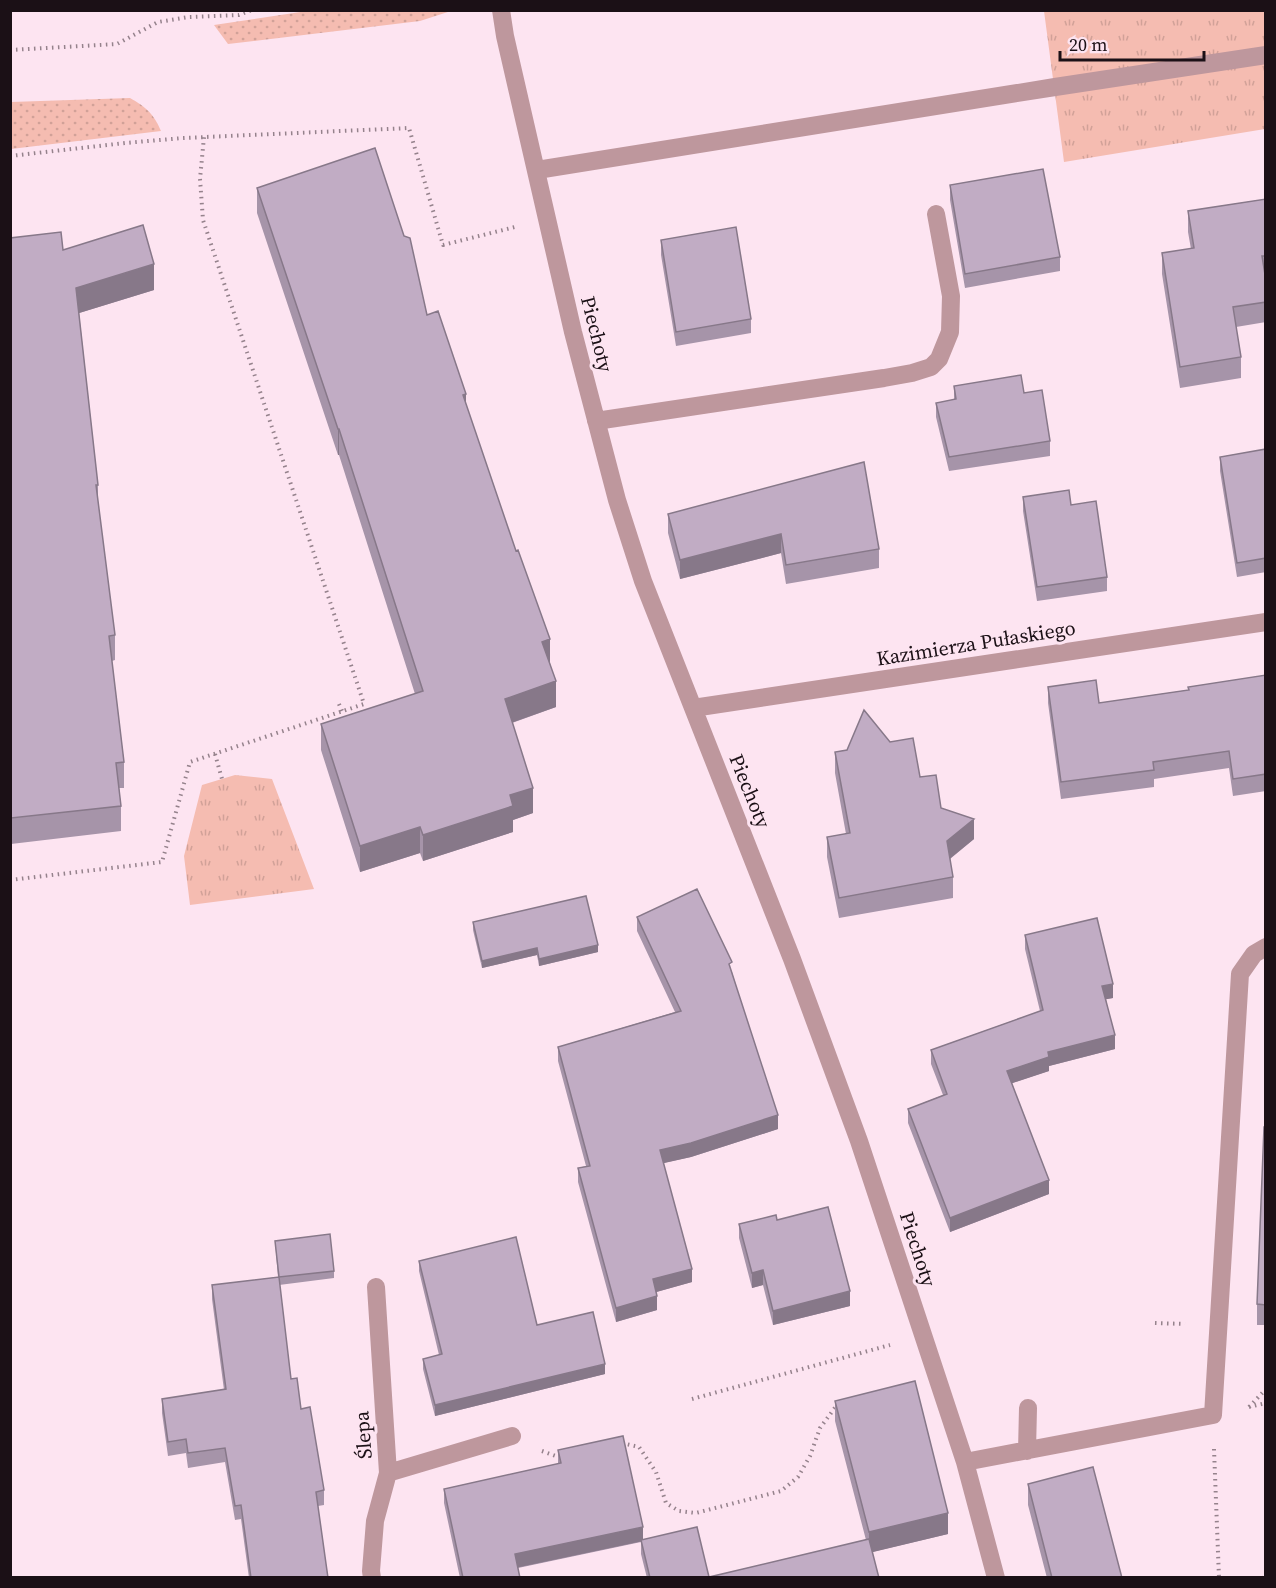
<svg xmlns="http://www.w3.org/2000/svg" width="1276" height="1588" font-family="'Source Serif 4',serif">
  <defs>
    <pattern id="grass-dots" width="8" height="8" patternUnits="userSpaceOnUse" patternTransform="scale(1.5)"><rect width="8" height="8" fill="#f5bcb1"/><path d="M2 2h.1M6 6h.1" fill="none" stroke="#d1a198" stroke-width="1.8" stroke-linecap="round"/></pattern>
    <pattern id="park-tufts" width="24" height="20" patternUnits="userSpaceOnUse" patternTransform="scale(1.5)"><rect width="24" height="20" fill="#f5bcb1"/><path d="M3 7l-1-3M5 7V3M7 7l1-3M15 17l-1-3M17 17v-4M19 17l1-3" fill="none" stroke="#d1a198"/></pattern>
  </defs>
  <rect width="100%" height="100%" fill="#fde4f1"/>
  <!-- grass -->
  <path fill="url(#grass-dots)" d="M307,11V10L451,11L420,21L228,44L214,25Z
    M130,98C146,107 154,114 161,131L11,149V102Z"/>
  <!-- park -->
  <path fill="url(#park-tufts)" d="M1044,11H1265V129L1064,162Z
    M235,775L272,779L314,889L190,905L184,856L202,785Z"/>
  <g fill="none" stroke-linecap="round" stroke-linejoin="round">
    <!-- path -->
    <path stroke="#95828c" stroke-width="4" stroke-dasharray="1.5 4.5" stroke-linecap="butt" d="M10,50L117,44L158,22L189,17L239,15L252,10
      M10,156L125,143L183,138L409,128L443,245L515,227
      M339,704L342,711
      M215,754L222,779
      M10,880L162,862L190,762L364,704L203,220L200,179L204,137
      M1155,1323L1185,1324
      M692,1399L890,1345
      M1249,1407L1266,1403
      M1249,1407L1266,1389
      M622,1443L639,1447L656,1472L666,1503L679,1511L696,1513L781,1491L798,1477L810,1456L820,1428L837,1405
      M1214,1449L1219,1578
      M542,1451L556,1456L560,1455
      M1264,1578L1266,1573"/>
    <!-- minor -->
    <path stroke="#be979d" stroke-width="18" d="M501,10L505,36L573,332L617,500L643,581L792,959L859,1141L965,1462L996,1578
      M537,170L1055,87L1266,55
      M596,421L884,378L912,373L931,367L939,359L950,332L951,296L936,214
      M693,708L1266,622
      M1027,1451L1028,1408
      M965,1462L1213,1415L1240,974L1254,954L1266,947
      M388,1473L512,1436
      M372,1578L371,1571L375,1521L388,1473L376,1287"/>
  </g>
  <!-- wall -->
  <path fill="#a694a9" d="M950,185L1060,257V271L965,288L950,200Z
    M257,188L427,315L466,405L550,663L556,707L512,723L533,813L513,820V832L423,861L420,853L360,872L321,750V724L415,694L339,455H338L257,213Z
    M1266,199V322L1236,327L1241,357V378L1180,388L1162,274V253L1191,249L1188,232V211Z
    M10,238L63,250L154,290L79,313L98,485V503L115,635V660L112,661L124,762V788H119L121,806V831L11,844Z
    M661,240L751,319V333L676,346L661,255Z
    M954,386L1024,393L1050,441V456L949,471L936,417V403L954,400Z
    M1266,449V572L1237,577L1220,471V457Z
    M1023,497L1071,505L1107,577V591L1037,601L1023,511Z
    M668,514L879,549V568L786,584L781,553L680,579L668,533Z
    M1266,675V791L1233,796L1229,768L1154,779V787L1061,799L1048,703V687L1099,703L1188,690Z
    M890,742L920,777L941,808L974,839L950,859L953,877V898L839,918L827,857V837L846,834L835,773V752Z
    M637,917L732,972L778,1129L691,1157L663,1163L692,1282L656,1292L657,1310L616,1322L578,1182V1168L586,1166L558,1061V1047L675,1012L637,931Z
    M473,922L598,952L539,966L537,955L482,968L473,930Z
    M1025,935L1113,998L1106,999L1115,1049L1049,1066V1071L1012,1083L1049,1194L950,1232L908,1123V1109L943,1095L931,1064V1050L1040,1011L1025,949Z
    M1266,1127V1325H1257V1304Z
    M777,1220L850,1306L773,1325L763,1285L752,1288L739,1238V1224Z
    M275,1241L334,1271V1278L279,1285L291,1379L301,1409L324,1490V1505L318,1506L328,1578H249L241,1519L235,1520L225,1462L188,1468L186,1453L168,1456L162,1413V1399L224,1390L212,1299V1285L278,1277Z
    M419,1261L537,1325L605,1374L435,1416L423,1369V1359L439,1355L419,1271Z
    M835,1401L948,1534L872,1552L879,1578H647L641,1554V1542L518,1568L520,1578H460L444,1503V1489L558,1464V1450L643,1540L709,1577L866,1540L835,1421Z
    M1028,1484L1122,1578H1047L1028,1505Z"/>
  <!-- shaded-wall -->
  <path fill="#877889" d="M154,264V290L76,314V288Z
    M466,394V420L463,395Z
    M338,429H339V455H338Z
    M781,534V553L680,579V560Z
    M550,639V665L542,642Z
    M556,681V707L505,725V699Z
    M533,788V813L513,820V832L423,861V835L510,795Z
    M974,819V839L947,861V841Z
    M420,827V853L360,872V846Z
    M598,945V952L539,966V959Z
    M537,948V955L482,968V961Z
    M1113,984V998L1102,1000V986Z
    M1115,1035V1049L1049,1066V1071L1007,1085V1071L1048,1052Z
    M778,1115V1129L691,1157L660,1164V1150Z
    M1049,1180V1194L950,1232V1218Z
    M692,1269V1282L653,1293V1279Z
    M763,1270V1285L752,1288V1273Z
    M850,1291V1306L773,1325V1311Z
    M657,1296V1310L616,1322V1308Z
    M605,1364V1374L435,1416V1405Z
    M948,1513V1534L869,1553V1532Z
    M643,1527V1541L515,1568V1554Z"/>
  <!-- building -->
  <path fill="#c1acc4" stroke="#877889" stroke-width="1.5" d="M375,148L404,236L410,238L427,315L438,311L466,394L463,395L516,551L518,550L550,639L542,642L556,681L505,699L533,788L510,795L513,806L423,835L420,827L360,846L321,724L423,691L339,429H338L257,188Z
    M1043,169L1060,257L965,274L950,185Z
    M1266,199V256H1262L1266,281V302L1233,307L1241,357L1180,367L1162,253L1194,248L1188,211Z
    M143,225L154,264L76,288L98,485H96L115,635L109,636L124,762L116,763L121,806L11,818L10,238L61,232L63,250Z
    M736,227L751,319L676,332L661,240Z
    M1021,375L1024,393L1042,390L1050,441L949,457L936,403L956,399L954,386Z
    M1266,449V558L1237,563L1220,457Z
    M864,462L879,549L786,565L781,534L680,560L668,514Z
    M1069,490L1071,505L1096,501L1107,577L1037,587L1023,497Z
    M1266,675V774L1233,779L1229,751L1153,762L1154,770L1061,782L1048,687L1096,680L1099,703L1189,690L1188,687Z
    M864,710L890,742L913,738L920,777L936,775L941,808L974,819L947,841L953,877L839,898L827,837L850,833L835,752L847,750Z
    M697,889L732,962L729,964L778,1115L691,1143L660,1150L692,1269L653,1279L657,1296L616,1308L578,1168L590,1166L558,1047L681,1011L637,917Z
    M586,896L598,945L539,959L537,948L482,961L473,922Z
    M1097,918L1113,984L1102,986L1115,1035L1048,1052L1049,1057L1007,1071L1049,1180L950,1218L908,1109L947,1094L931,1050L1043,1010L1025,935Z
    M1264,1127H1266V1305L1257,1304Z
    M828,1207L850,1291L773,1311L763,1270L752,1273L739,1224L776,1215L777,1220Z
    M330,1234L334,1271L279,1277L275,1241Z
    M516,1237L537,1325L593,1312L605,1364L435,1405L423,1359L442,1354L419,1261Z
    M279,1277L291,1379L297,1378L301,1409L310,1407L324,1490L316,1492L328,1578H251L241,1505L235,1506L225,1448L188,1453L186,1439L168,1442L162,1399L226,1389L212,1285Z
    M915,1381L948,1513L869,1532L835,1401Z
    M623,1436L643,1527L515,1554L520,1578H463L444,1489L561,1463L558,1450Z
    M1093,1467L1122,1578H1052L1028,1484Z
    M697,1527L709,1577L869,1539L879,1578H650L641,1540Z"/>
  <g text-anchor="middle" stroke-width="6" stroke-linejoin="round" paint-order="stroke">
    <!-- street labels -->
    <g font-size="20" fill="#1b1016" stroke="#fde4f1">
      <text transform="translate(597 334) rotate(76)" y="7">Piechoty</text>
      <text transform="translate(976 643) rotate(-9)" y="7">Kazimierza Pułaskiego</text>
      <text transform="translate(750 791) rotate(68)" y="7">Piechoty</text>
      <text transform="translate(918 1249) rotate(72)" y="7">Piechoty</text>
      <text transform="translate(363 1435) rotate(-94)" y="7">Ślepa</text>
    </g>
  </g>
  <!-- border -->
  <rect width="1276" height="1588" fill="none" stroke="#1b1016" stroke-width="24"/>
  <!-- scale -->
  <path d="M1060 51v9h144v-9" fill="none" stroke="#1b1016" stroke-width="3"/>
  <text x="1069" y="51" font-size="18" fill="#1b1016" stroke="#fde4f1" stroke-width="4.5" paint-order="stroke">20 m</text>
</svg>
